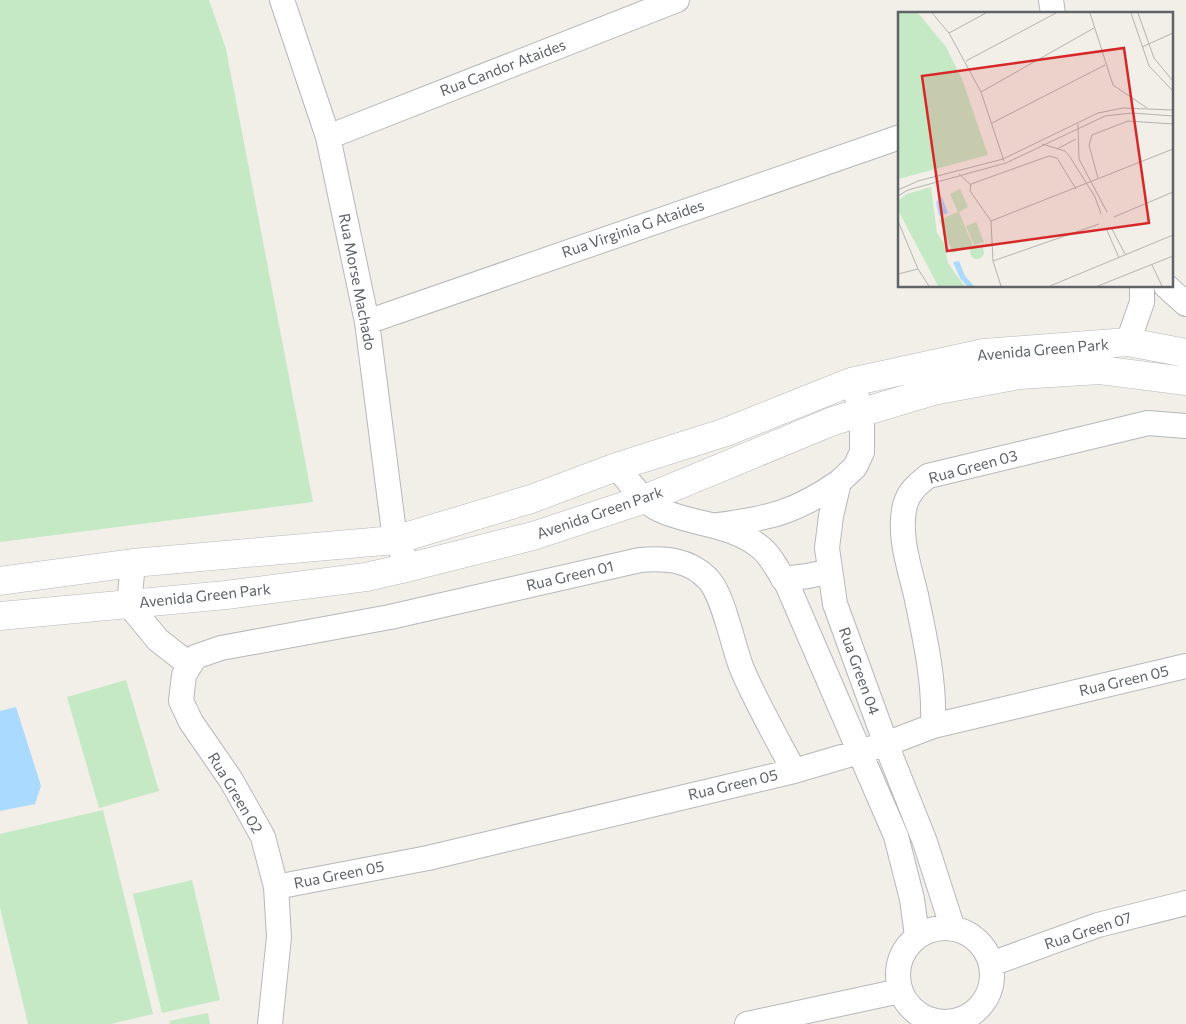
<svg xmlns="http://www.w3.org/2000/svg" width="1186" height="1024" font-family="Commissioner,sans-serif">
  <rect width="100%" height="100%" fill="#f1efe8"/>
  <!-- green -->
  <path fill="#c5e8c5" d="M0,0H209L226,49L313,502L0,542Z
    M126,680L159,791L99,808L67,697Z
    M103,810L153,1014L111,1024H28L0,908V834Z
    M192,880L220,1000L162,1013L133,894Z
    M208,1013L210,1024H170L169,1021Z"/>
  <!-- water -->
  <path fill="#aadaff" d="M16,707L41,786L35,804L0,811V711Z"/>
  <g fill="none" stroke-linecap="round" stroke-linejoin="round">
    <!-- minor casing -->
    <g stroke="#b5b8bc" stroke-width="26">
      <path id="minor" d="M282,0L328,137L367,322L395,540L410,567
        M1051,0L1053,14
        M328,137L677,0
        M1166,286L1186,304
        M367,322L900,137
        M1128,342L1142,302V286
        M851,382L862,410V452L855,467L839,482L831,516L827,548L835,604L886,744L925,842L953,929
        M616,467C630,481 641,501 660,510C692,525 731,523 760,547C771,555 779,573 787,584L896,836L912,899L917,936
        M719,525C770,518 796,512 839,482
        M133,563L129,605L158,640L190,665
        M783,579L808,576L830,571
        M933,726C935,682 925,638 916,595C909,566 898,535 905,505C909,491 917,485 928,476L1148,423L1186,426
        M276,887L428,858L794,771L886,744L933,726L1186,666
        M898 975a47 47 0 1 1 94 0a47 47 0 1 1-94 0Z
        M991,964L1098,925L1186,903
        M270,1024L279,937L276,887L263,837L231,780L191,722L181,701L184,675L195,657L221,648L390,617L640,560C665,558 688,559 707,578C723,592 733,647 742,669C757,704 776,737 794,771
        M747,1024L900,991"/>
    </g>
    <!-- tertiary casing -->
    <g stroke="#b5b8bc" stroke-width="29">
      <path id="tertiary" d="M0,581L133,563L395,540L531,499L616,467L726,432L851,382L984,353L1128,342L1186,353
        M0,616L226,595L366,577L410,567L533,536L645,499L833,421L933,391L1019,375L1100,370L1186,381"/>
    </g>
    <!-- minor -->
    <use href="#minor" stroke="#fff" stroke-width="24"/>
    <!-- tertiary -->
    <use href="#tertiary" stroke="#fff" stroke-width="28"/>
  </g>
  <g text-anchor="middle" stroke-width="5" stroke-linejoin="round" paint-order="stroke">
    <!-- street labels -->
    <g font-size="15" fill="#5f6368" stroke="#fff">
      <text transform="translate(503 68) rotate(-21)" y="5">Rua Candor Ataides</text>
      <text transform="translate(633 229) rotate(-19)" y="5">Rua Virginia G Ataides</text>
      <text transform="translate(357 282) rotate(79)" y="5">Rua Morse Machado</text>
      <text transform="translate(1043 350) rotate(-5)" y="5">Avenida Green Park</text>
      <text transform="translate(973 467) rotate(-15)" y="5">Rua Green 03</text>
      <text transform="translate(600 513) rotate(-19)" y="5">Avenida Green Park</text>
      <text transform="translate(570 576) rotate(-13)" y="5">Rua Green 01</text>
      <text transform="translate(205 596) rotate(-6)" y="5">Avenida Green Park</text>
      <text transform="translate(859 671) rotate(70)" y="5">Rua Green 04</text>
      <text transform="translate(1124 681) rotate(-13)" y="5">Rua Green 05</text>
      <text transform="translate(733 785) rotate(-13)" y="5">Rua Green 05</text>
      <text transform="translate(235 793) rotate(59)" y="5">Rua Green 02</text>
      <text transform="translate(339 875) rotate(-11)" y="5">Rua Green 05</text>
      <text transform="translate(1088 931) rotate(-18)" y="5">Rua Green 07</text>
    </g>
  </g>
  <!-- overview -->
  <g transform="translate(898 12)">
    <rect width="275" height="275" fill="#f1efe8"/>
    <path d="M0,1H20L48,35L64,67L90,143L0,167ZM33,175L39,221L46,231L50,251L66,274H40L0,198L1,188L9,182ZM62,177L70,195L61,200L75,234L55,241L41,208L60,200L52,182ZM78,210L86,230L76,233L68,214ZM72 240a7 7 0 1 1 14 0a7 7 0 1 1-14 0Z" fill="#c5e8c5"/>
    <path d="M44,185L50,201L41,204L38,190ZM61,249L67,264L76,274H69L62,266L55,250Z" fill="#aadaff"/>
    <path fill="none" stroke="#b3b3b1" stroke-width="1" d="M34,1L51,21L83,80L106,149M192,1L215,73L249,96M233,1L251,54L275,79M240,1L256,46L275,69M51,21L88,1M244,35L275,21M68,49L158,1M83,80L196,16M94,111L207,53M180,112L181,147L209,200M144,132L167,139L172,145L197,185L203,202M159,137L178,127M61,162L73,173M200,166L191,133L194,123L230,109L275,112M0,178L20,169L105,147L200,101L225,96L275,98M0,184L10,178L108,151L207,104L234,101L275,104M216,205L275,180M0,209L20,257L31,274M93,209L275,137M213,215L227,242M208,216L221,246M95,249L201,212M254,253L264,274M0,262L20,257M103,274L95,249L93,209L72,179L73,172L151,144L159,146L178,177M152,274L275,223M200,274L275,244"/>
    <path fill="#d62828" fill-opacity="0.15" stroke="#d62828" stroke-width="2.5" d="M226,36L251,211L49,239L24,64Z"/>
    <rect width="275" height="275" fill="none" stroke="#5f6368" stroke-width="2.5"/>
  </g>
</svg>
